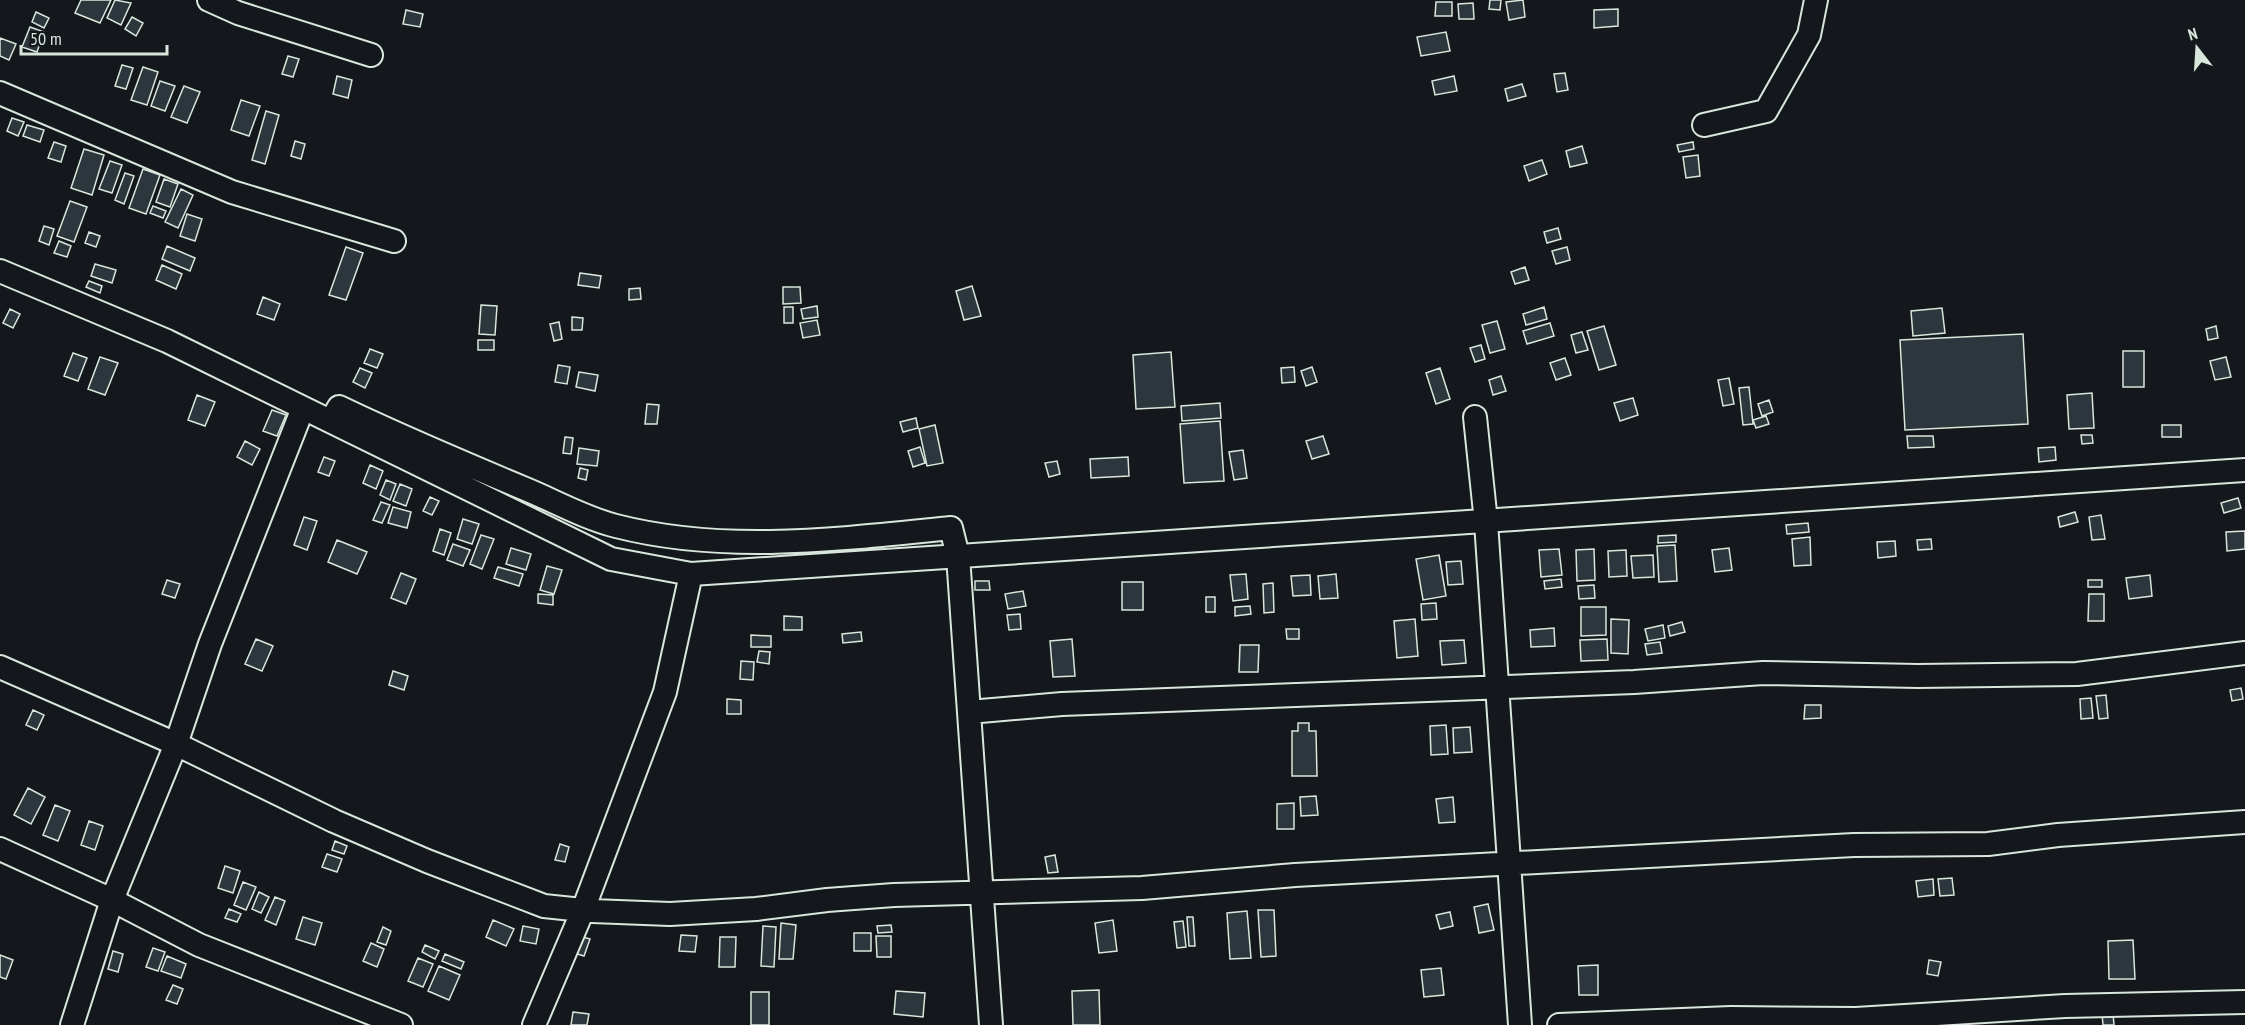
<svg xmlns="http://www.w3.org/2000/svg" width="2245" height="1025" font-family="'PT Sans Narrow',sans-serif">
  <rect width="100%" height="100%" fill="#14181c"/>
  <!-- building -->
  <path fill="#2c363c" stroke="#d8e6dc" stroke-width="1.5" d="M81,0H111L100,23L75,13Z
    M115,0L131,3L121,25L107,18Z
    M1490,0H1501L1500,10L1489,9Z
    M1523,0L1525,17L1509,20L1506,2Z
    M1436,2H1452V16H1435Z
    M1473,3L1474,19H1459L1458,4Z
    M1618,9V26L1594,28V10Z
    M406,10L423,14L420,27L403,24Z
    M36,12L49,18L44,28L32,22Z
    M132,17L143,23L136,36L125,29Z
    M30,27L44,32L37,52L22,47Z
    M1446,32L1450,51L1421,56L1417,37Z
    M0,38L16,44L9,60L0,56Z
    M288,56L299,59L293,77L282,74Z
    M122,65L133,68L126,89L115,86Z
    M143,67L158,72L147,105L131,100Z
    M1565,73L1568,90L1557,92L1554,74Z
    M337,76L352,80L348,98L333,94Z
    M1454,76L1457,91L1435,95L1432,81Z
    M160,81L175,86L165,111L151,106Z
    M1522,84L1526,96L1508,101L1505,89Z
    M184,86L200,92L187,123L171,117Z
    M241,100L260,106L249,136L231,130Z
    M266,111L279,115L265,164L252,160Z
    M12,118L24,122L18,136L7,131Z
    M27,125L44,130L40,142L23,136Z
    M295,141L305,144L301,159L291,156Z
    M54,142L66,146L61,162L48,158Z
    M1693,142L1694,149L1679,152L1677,145Z
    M1582,146L1587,163L1570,167L1566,151Z
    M84,149L104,155L92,195L71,188Z
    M1698,155L1700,176L1686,178L1683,157Z
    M1542,160L1547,174L1529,181L1524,166Z
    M110,161L122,165L112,193L99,189Z
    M143,169L160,175L146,214L129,208Z
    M125,173L134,176L124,204L115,200Z
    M164,179L178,184L170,207L156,202Z
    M181,189L193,195L178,228L165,222Z
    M70,201L87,207L74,242L57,236Z
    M153,206L166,211L163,218L150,213Z
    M187,214L202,219L195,241L180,236Z
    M44,226L54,229L49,245L39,241Z
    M1558,228L1561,239L1547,243L1544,232Z
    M89,232L100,236L96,247L85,243Z
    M59,241L71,246L67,257L54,253Z
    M167,246L195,258L190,271L162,259Z
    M346,247L363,253L346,300L329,295Z
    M1567,247L1570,260L1556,264L1552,251Z
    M95,264L116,270L112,283L91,276Z
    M162,265L182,274L176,289L156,280Z
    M1525,267L1529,280L1515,284L1511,272Z
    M580,273L601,276L599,288L578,285Z
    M89,281L102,286L100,293L86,287Z
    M972,286L981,316L964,320L956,291Z
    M783,287H800L801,303L783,304Z
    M640,288L641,299L629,300V289Z
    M263,297L280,304L274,320L257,314Z
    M481,305L497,306L495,335L479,334Z
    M817,306L818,317L803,319L801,309Z
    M784,307H793V323H784Z
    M1544,307L1547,319L1526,325L1523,314Z
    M1942,308L1945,333L1913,336L1911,311Z
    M10,309L20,314L13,328L3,323Z
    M572,317L583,318L582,330H572Z
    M817,320L820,335L803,338L800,323Z
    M1497,321L1505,349L1490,353L1482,325Z
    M559,322L562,339L554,341L550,324Z
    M1550,323L1554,336L1527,344L1523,331Z
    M1604,326L1616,365L1599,370L1587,331Z
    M2216,326L2218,338L2208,340L2206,329Z
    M1582,332L1588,350L1576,353L1571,335Z
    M2023,334L2028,424L1905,430L1900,340Z
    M478,340H494V350H478Z
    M1481,345L1485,359L1475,362L1470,348Z
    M370,349L383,354L377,368L364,363Z
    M2123,351H2144V387H2123Z
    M1171,352L1175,407L1136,409L1133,355Z
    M73,353L87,358L78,381L64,376Z
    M100,357L118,363L105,395L88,389Z
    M2226,357L2231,377L2215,380L2210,361Z
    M1565,358L1571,375L1556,380L1550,363Z
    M558,365L570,367L567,384L555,382Z
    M1294,367L1295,382L1282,383L1281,368Z
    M1312,367L1317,382L1306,386L1301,371Z
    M360,368L372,373L365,388L353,382Z
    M1440,368L1450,399L1436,404L1426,373Z
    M579,372L598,375L595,391L576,387Z
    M1501,376L1506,391L1493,395L1489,380Z
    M1729,378L1734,404L1723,406L1718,380Z
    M1749,387L1753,424L1743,425L1739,388Z
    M2092,393L2094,428L2069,429L2067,395Z
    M197,395L215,402L205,426L188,420Z
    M1633,398L1638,415L1620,421L1614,403Z
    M1769,400L1773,412L1762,416L1758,404Z
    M1220,403L1221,418L1182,421L1181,406Z
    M647,404L659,405L657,424H645Z
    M272,410L286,415L277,436L263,431Z
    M1766,416L1769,424L1756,428L1753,420Z
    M916,418L918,428L903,432L900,422Z
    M1220,421L1224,481L1184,483L1180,424Z
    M935,425L943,463L927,466L919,429Z
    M2162,425H2181V437H2162Z
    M2081,435H2092L2093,443L2082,444Z
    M1323,436L1329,454L1312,459L1306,441Z
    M1907,436H1933L1934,447L1908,448Z
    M565,437L573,438L571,454L563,453Z
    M245,441L260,449L252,465L237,457Z
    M920,447L925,463L913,467L908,451Z
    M2055,447L2056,460L2039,462L2038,448Z
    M579,448L599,451L597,466L577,464Z
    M1243,450L1247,478L1234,480L1229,452Z
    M324,457L335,461L329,476L318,472Z
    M1128,457L1129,476L1091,478L1090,459Z
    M1057,461L1060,474L1049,477L1045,463Z
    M370,465L383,471L376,489L363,483Z
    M580,468L588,470L586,480L578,478Z
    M386,480L396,484L390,500L380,495Z
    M400,484L412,489L406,506L393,501Z
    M430,497L439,501L432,515L423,511Z
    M2238,498L2241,508L2224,513L2221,503Z
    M381,502L390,505L382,523L373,520Z
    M393,507L411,512L407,528L388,523Z
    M2075,512L2078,522L2060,527L2058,517Z
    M2101,515L2105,539L2092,540L2089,517Z
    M304,517L317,521L307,550L294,545Z
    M463,519L479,524L472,544L457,539Z
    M1808,523L1809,532L1787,534L1786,525Z
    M440,529L451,533L444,555L433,551Z
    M2245,531V549L2227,551L2226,532Z
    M481,535L494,539L482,569L470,564Z
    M1676,535V542L1658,543V536Z
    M1810,537L1811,565L1794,566L1792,539Z
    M1931,539L1932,549L1918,550L1917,540Z
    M337,540L367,552L357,574L328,562Z
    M1895,541L1896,556L1878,558L1877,542Z
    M453,544L470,550L463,566L447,560Z
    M1675,545L1677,581L1659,582L1657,546Z
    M511,548L531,554L526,570L506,564Z
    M1729,548L1732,570L1715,572L1712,550Z
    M1559,549L1562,575L1541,577L1539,550Z
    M1594,549L1595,580L1577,581L1576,550Z
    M1626,550L1627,576L1609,577L1608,551Z
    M1439,555L1446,596L1423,600L1416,559Z
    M1653,555L1654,577L1633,578L1631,556Z
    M1461,561L1463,584L1448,585L1446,562Z
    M547,566L562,570L554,594L540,590Z
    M498,567L523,574L519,586L494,578Z
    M401,573L416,579L406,604L391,598Z
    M1246,574L1248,599L1233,601L1230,575Z
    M1336,574L1338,598L1320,599L1318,576Z
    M1310,575L1311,595L1293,596L1291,576Z
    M2150,575L2152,596L2129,599L2126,578Z
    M1561,579L1562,587L1545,589L1544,581Z
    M167,580L180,584L175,598L162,594Z
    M2088,580H2102V587H2088Z
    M975,581H989L990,590H975Z
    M1122,582H1143V610H1122Z
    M1273,583L1274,612L1264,613L1263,584Z
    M1594,585L1595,598L1579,599L1578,586Z
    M1023,591L1026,606L1008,609L1005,594Z
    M538,594L553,595V605L538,603Z
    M2089,594H2104V621H2088Z
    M1206,597H1215V612H1206Z
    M1436,603L1437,619L1422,620L1421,604Z
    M1250,606L1251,614L1235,616V607Z
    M1581,607H1606V635L1581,636Z
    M1020,614L1021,629L1009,630L1007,615Z
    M784,616L802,617V630H784Z
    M1415,619L1418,656L1397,658L1394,621Z
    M1611,619L1629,620L1628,654L1611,653Z
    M1682,622L1685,632L1670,636L1668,626Z
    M1663,625L1665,638L1648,641L1645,629Z
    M1554,628L1555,646L1531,647L1530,630Z
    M1286,629H1299V639H1287Z
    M861,632L862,641L843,643L842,634Z
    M751,635L771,636V647H751Z
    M256,639L273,646L262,671L245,664Z
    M1072,639L1075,676L1053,677L1050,641Z
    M1607,639L1608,660L1581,661L1580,640Z
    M1464,640L1466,663L1442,665L1440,641Z
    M1660,642L1662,653L1647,655L1645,644Z
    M1240,645H1259L1258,672H1239Z
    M759,651L770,652L769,664L757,662Z
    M741,661L754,662L753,680L740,679Z
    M393,671L408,676L404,690L389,685Z
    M2241,688L2243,699L2232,701L2230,690Z
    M2106,695L2108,718L2099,719L2096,696Z
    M2091,698L2093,718L2081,719L2080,699Z
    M727,699L741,700V714H727Z
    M1805,705H1821V718L1804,719Z
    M33,710L44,715L37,730L26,725Z
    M1298,723H1309V731H1316L1317,776H1292V731H1298Z
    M1446,725L1448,754L1431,755L1430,726Z
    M1470,727L1472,752L1454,753L1453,728Z
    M28,788L45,797L31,824L14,815Z
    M1316,796L1318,815L1301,816L1300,797Z
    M1453,797L1455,822L1439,823L1436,799Z
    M1294,803V829H1277V804Z
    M55,805L70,811L58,841L43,835Z
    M89,821L103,826L95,850L81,845Z
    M335,841L347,846L344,854L332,850Z
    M560,844L569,847L565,862L555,860Z
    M327,854L342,859L337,872L322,867Z
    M1055,855L1058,872L1048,873L1045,857Z
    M225,866L240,871L233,893L218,888Z
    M1952,878L1954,895L1940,896L1938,879Z
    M1933,879L1934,895L1918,897L1916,881Z
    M243,882L256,887L246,910L234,905Z
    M259,892L269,897L261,913L252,909Z
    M275,897L285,901L276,925L265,920Z
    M1488,904L1494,930L1479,933L1474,907Z
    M229,909L241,914L237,922L225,918Z
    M1258,910H1274L1276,956L1261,957Z
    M1247,911L1251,958L1230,959L1227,913Z
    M1450,912L1453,926L1440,929L1436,915Z
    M303,917L322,923L315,945L296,939Z
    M1187,917H1193L1195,946H1189Z
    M493,920L514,929L506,946L486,937Z
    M1113,920L1117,951L1099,953L1095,923Z
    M1183,921L1186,947L1177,948L1174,922Z
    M781,923L796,925L793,959H779Z
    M891,925L892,932L878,933L877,926Z
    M523,926L539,929L536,944L520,941Z
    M763,926L776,927L774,967L761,966Z
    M383,927L391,931L386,945L377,942Z
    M854,933H871V951H854Z
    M576,935L590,939L584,956L571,952Z
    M681,935L697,936L695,952L679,951Z
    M876,936H891V957H877Z
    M720,937H736L735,967H719Z
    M2133,940L2135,979H2109L2108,941Z
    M371,943L384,949L377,967L363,961Z
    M425,945L439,951L435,959L422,952Z
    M153,948L165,952L158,971L146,967Z
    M113,951L123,954L118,972L108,969Z
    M445,954L464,962L461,969L442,961Z
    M0,955L13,960L6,979L0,977Z
    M167,956L186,964L181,978L161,971Z
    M418,958L433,964L423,987L408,981Z
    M1929,960L1941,962L1938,976L1927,974Z
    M1598,965V995H1579L1578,966Z
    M439,966L460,975L449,1000L428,991Z
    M1441,968L1444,995L1424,997L1421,970Z
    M173,985L183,989L177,1004L166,1000Z
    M1099,990L1100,1025H1073L1072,991Z
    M896,991L925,993L923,1017L894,1014Z
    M751,992H769V1025H751Z
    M573,1012L589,1014L587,1025H571Z
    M2113,1013L2114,1025H2103L2102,1014Z"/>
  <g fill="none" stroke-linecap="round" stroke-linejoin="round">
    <!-- minor casing -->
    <g stroke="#d8e6dc" stroke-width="26">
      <path id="minor" d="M209,0L238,13L371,55
        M0,93L232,192L394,241
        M1704,125L1766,111L1809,35L1816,0
        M0,271L167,341L611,559L691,574L2245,470
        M1475,417L1486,522L1520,1025
        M331,421L339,407C399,436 461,462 523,488C553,500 584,518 616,526C725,554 841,539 951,528L958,556L991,1025
        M0,667L176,744L334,821L427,861L544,906L592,911L670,914L756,909L827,900L894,895L1142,888L1295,875L1854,845L1988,844L2058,835L2245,822
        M969,712L1062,704L1634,682L1763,673L1918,676L2077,674L2245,653
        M0,849L112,900L199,945L401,1025
        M72,1025L112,900L176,744L210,644L303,408
        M534,1025L583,910L665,692L691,574
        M1559,1025L1731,1018L1856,1019L2065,1006L2245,1002"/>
    </g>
    <!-- minor -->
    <use href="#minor" stroke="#14181c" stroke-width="22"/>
  </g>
  <!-- north arrow -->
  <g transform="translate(2197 48) rotate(343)" stroke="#14181c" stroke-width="4.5" paint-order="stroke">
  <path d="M0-4.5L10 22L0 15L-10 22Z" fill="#d8e6dc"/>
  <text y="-9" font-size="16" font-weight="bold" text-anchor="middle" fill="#d8e6dc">N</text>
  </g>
  <!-- scale -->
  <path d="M21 45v9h146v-9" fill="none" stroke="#d8e6dc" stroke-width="3"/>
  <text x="30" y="45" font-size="18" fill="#d8e6dc" stroke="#14181c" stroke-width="4.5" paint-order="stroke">50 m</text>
</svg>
